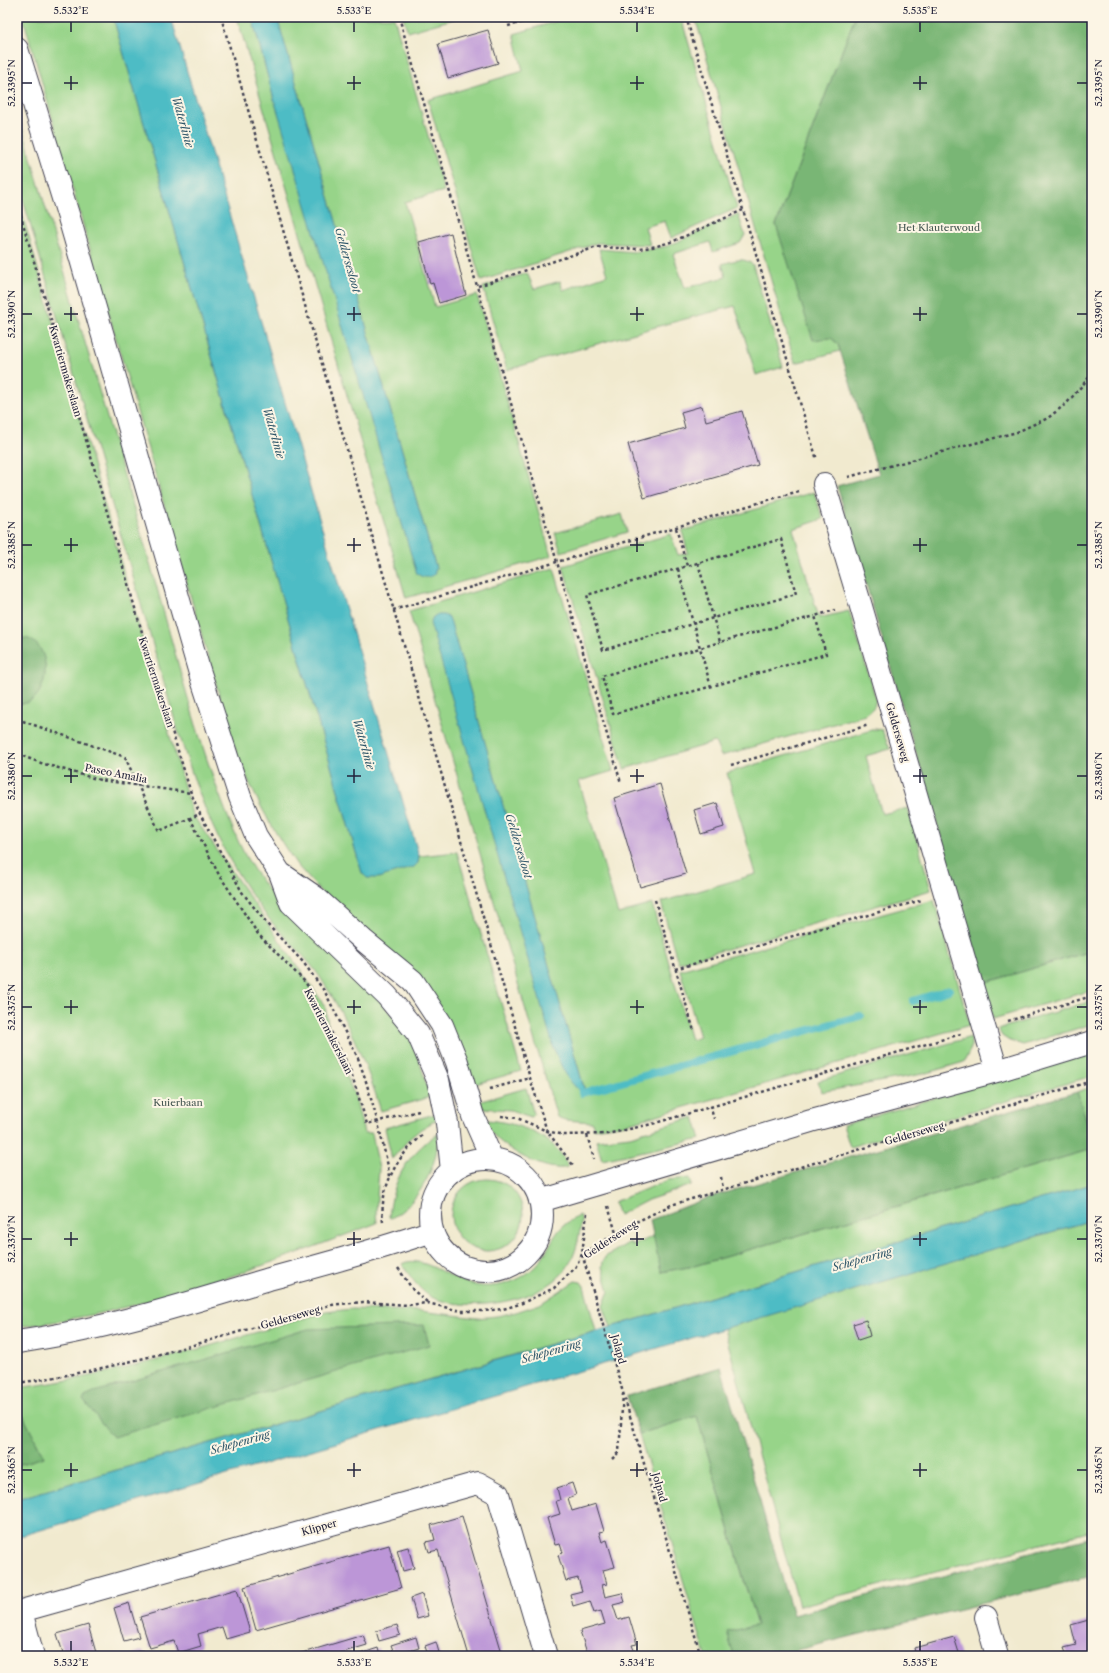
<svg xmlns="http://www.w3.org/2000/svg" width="1109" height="1673" font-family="'Libre Caslon Text',serif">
  <rect width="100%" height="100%" fill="#fcf5e5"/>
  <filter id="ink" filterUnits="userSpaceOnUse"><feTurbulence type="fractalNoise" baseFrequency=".025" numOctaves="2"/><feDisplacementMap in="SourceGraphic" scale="8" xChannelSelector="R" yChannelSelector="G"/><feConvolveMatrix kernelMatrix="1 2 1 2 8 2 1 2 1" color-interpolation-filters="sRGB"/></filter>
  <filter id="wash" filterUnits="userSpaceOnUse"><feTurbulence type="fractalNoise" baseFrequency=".012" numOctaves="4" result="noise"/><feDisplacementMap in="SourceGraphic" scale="16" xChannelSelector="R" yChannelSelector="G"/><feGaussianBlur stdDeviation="0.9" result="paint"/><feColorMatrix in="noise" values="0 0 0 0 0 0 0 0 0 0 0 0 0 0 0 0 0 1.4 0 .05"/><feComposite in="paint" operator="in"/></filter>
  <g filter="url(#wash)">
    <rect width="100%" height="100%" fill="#f1eacf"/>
    <!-- green -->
    <path fill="#97d489" stroke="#5c7b62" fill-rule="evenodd" d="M23,17H113L362,873L418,863L419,856L457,852L521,1071L472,1085L456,1043L297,865C269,825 250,789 233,743Z
      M237,17H252L273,96L436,568L277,17H394L444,191L405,202L435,307L477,295L551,556L406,598Z
      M403,17H460L408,32Z
      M571,17H681L737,208L671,238L665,221L645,227L650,245L597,243L481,281L428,100L523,71L514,34Z
      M695,17H855L776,225L831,338L838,344L840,351L795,363Z
      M17,110C62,263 106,415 151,567C177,657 201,758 239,843C272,916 354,964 402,1026C417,1046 423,1074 430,1097L381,1111C367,1065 347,1018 320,977C307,958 289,942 274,925C258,906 244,884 231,862C207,821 193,777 178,731L17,179Z
      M17,195L192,814L325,1006L330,1038L355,1096L364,1133H372L379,1169L376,1212L377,1223C262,1267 140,1313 17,1327Z
      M738,214L745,235L740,243L713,252L710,242L673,254L685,288L726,277L722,264C734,261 743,256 753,265L783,367L756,375L735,306L666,324L507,370L483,287L527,273L534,289L560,281L563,290L607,275L599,249L634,252L668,246Z
      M814,492L823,519L793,529L819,618L849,611L876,699L874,707L865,715L721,756L715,742L624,769L563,566L671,534L678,555L688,553L682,531Z
      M622,514L627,532L561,552L555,533Z
      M554,568L613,771L579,781L618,914L652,904L691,1040L700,1037L680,970L934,900L970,1025L626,1124L594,1129L592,1122L565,1120L557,1117L409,611ZM443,615L449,618L584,1088Z
      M875,729L882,730L890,749L866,756L882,814L908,808L931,890L678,963L661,902L756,874L727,773Z
      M1092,951V990L993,1019L984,983Z
      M1092,1001V1024L1023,1045L1008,1040L1002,1036L998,1029Z
      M971,1037V1048L964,1062L923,1074L821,1092L818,1081Z
      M1092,1052V1076L850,1147L843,1125Z
      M1092,1087V1137L1077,1092Z
      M526,1088L534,1114L531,1117L510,1110L481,1108L478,1102Z
      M435,1114L436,1120L421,1129L410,1138L392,1159L385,1128Z
      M694,1117L701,1139L602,1160L596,1140L630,1136Z
      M487,1120C516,1122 557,1136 568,1167C547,1174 504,1149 491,1132C489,1128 488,1124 487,1120Z
      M437,1134H438C439,1165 418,1204 391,1218L389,1217C393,1179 406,1156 437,1134Z
      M1092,1149V1184L611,1327L603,1306L609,1291L602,1267L603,1262L605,1257L630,1242L632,1246L654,1236L661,1272L694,1266Z
      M690,1178L692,1185L648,1200L619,1215L614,1202L668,1180Z
      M451 1215a36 36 0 1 1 72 0a36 36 0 1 1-72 0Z
      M580,1215C583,1220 580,1229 579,1235C577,1248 573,1259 566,1269C542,1302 472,1312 436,1299C421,1294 410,1276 402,1264C418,1254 447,1276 462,1281C471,1285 483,1287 492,1286C511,1285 532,1274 542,1258C549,1248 553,1236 562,1227C567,1222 573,1219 580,1215Z
      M1092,1220V1531L799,1606L724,1328Z
      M575,1281L581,1282L584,1286L596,1331L17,1499V1465L44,1457L17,1404V1388C123,1375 224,1341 326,1312L351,1309L420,1311L477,1318L497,1316L516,1312L540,1304Z
      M697,1416L757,1626L727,1632L734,1656H706L639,1434Z"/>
    <!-- forest -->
    <path fill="#79b675" stroke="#4e6c58" d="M855,17H1092V951L984,983L837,486L879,474L838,344L831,338L813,340L776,225Z
      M17,637C21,638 26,638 29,639C58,652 45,710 17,703Z
      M1077,1092L1092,1137V1149L694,1266L661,1272L650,1220L710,1197Z
      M424,1325L429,1345L113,1437L83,1400L85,1397L98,1391L308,1329Z
      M721,1367L793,1615L1092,1537V1576L797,1650L791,1656H734L727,1632L757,1625L697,1416L639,1434L627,1396Z
      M17,1404L44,1457L17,1465Z"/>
    <!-- water -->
    <path fill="#4ebcc5" stroke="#386f80" d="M113,17H171L419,856L418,863L414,867L378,878H367L362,873Z
      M252,17H277L436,568L434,575C427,578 424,578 417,574L273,96Z
      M436,615H443L449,617L584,1088L582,1093C567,1081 561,1066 554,1049L430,623L433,617Z
      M1092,1184V1220L17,1537V1499L611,1327Z"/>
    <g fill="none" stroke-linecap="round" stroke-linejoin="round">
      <!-- stream -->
      <path stroke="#4ebcc5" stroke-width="8" d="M913,1001L949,990
        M582,1093L860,1016"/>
    </g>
    <g id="blocks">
      <!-- building -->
      <path fill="#bc96d7" d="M488,30L498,63L448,78L438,44Z
        M451,233L466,295L439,303L433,283L430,284L419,242Z
        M702,406L706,421L742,411L758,465L644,498L628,444L685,428L681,412Z
        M660,784L686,874L640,887L614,798Z
        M717,803L724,827L701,834L694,810Z
        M866,1320L870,1336L858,1340L853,1324Z
        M572,1483L576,1495L568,1498L572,1511L596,1504L604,1531L599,1532L602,1542L607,1540L615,1567L603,1570L607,1584L602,1585L605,1597L622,1593L625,1602L613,1605L618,1620L629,1617L637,1644L632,1645L634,1650L635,1655L640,1654L641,1656H588L580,1631L605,1624L601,1611L594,1613L590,1601L573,1606L570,1594L582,1591L578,1578L566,1581L558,1555L563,1553L560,1544L555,1545L547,1518L560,1514L556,1501L560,1500L557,1488Z
        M462,1516L497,1636L503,1656H469L438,1550L429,1552L426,1542L435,1540L431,1525Z
        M389,1545L401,1588L256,1630L244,1587Z
        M408,1547L414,1568L403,1571L397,1550Z
        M237,1589L250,1632L226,1639L222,1627L198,1634L201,1646L178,1653L174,1641L150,1648L140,1617Z
        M422,1594L428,1616L417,1619L411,1598Z
        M129,1603L139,1637L124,1641L114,1608Z
        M1092,1619V1656H1067L1064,1648L1076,1645L1071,1625Z
        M88,1625L97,1656H64L57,1634Z
        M397,1625L400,1635L379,1641L376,1631Z
        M363,1635L367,1645L330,1656H292Z
        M416,1637L419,1648L395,1655L391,1645Z
        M954,1637L960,1656H916L914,1648Z
        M436,1642L440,1656H428L425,1646Z
        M378,1648L380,1656H354Z
        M143,1650L145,1656H133L132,1654Z"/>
    </g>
  </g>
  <g filter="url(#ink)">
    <use href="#blocks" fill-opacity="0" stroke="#414051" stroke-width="1"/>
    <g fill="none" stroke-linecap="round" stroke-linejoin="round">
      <!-- minor casing -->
      <g stroke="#414051" stroke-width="24">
        <path id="minor" d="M17,49L70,221L199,670L240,797L256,836L280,873L291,903L387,996L418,1034L438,1080L447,1123L452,1171
          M824,484L860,603L997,1071
          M280,873L315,897L363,940L413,981L442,1025L457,1062L473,1116L492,1159
          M430 1215a56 56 0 1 1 112 0a56 56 0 1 1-112 0Z
          M540,1201L811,1121L997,1071L1092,1042
          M17,1342C103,1330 186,1304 269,1279C324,1264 379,1250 432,1231
          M986,1617L997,1656
          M33,1656L21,1611L478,1483L498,1494L546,1656"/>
      </g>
      <!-- path -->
      <path stroke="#414051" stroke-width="2.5" stroke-dasharray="3 3" stroke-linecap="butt" d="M221,17L530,1078L547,1131L573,1165
        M399,17L621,783
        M686,17L817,460
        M508,26L542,17
        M17,203L151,663L191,793L200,814L242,892L267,924L303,962L325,992L358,1058L365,1078L378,1123L388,1166L389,1178
        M478,286L597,247L639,249L657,246L674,241L743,210
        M848,477L1017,432L1048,418L1067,403L1092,374
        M676,528L687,566L587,595L603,650L796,594L781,539L687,566
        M698,563L720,642L815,616
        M678,569L700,648L602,676L613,714L826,654L815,616L835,610
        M393,610L799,491
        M711,687L700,648L720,642
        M17,719L125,757L159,831L200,814
        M17,754L41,763L100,780L191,793
        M731,765L869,725
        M190,818L218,873L258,934L306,983L350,1069L367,1124L419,1111
        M655,900L694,1031
        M675,969L922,900
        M1008,1021L1092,996
        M490,1089L530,1078
        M710,1106L714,1119
        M501,1116L517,1118L547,1131L564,1135L607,1134L652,1124L961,1034
        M587,1135L594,1159
        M721,1177L723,1189
        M608,1206L616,1233
        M587,1213L582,1254L701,1656
        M383,1222C379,1189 397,1155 422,1136
        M398,1268L413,1290L427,1302
        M17,1383C124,1369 227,1335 330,1305L363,1302L408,1305L427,1303L461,1311H483L503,1309L520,1304L554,1288L575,1268L582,1254L634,1223L671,1205L1092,1081
        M612,1459L619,1452L623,1394"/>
      <!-- minor -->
      <use href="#minor" stroke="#fff" stroke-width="22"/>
    </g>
  </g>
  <!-- ticks -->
  <path fill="none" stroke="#22223b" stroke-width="1.5" d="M71,22V32M354,22V32M637,22V32M920,22V32M71,76V90M354,76V90M637,76V90M920,76V90M22,83H32M64,83H78M347,83H361M630,83H644M913,83H927M1077,83H1087M71,307V321M354,307V321M637,307V321M920,307V321M22,314H32M64,314H78M347,314H361M630,314H644M913,314H927M1077,314H1087M71,538V552M354,538V552M637,538V552M920,538V552M22,545H32M64,545H78M347,545H361M630,545H644M913,545H927M1077,545H1087M71,769V783M354,769V783M637,769V783M920,769V783M22,776H32M64,776H78M347,776H361M630,776H644M913,776H927M1077,776H1087M71,1000V1014M354,1000V1014M637,1000V1014M920,1000V1014M22,1007H32M64,1007H78M347,1007H361M630,1007H644M913,1007H927M1077,1007H1087M71,1232V1246M354,1232V1246M637,1232V1246M920,1232V1246M22,1239H32M64,1239H78M347,1239H361M630,1239H644M913,1239H927M1077,1239H1087M71,1463V1477M354,1463V1477M637,1463V1477M920,1463V1477M22,1470H32M64,1470H78M347,1470H361M630,1470H644M913,1470H927M1077,1470H1087M71,1641V1651M354,1641V1651M637,1641V1651M920,1641V1651"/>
  <g text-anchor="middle" stroke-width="4" stroke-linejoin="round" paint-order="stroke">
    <!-- park labels -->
    <g font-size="10" fill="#455752" stroke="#fcf5e5">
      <text x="939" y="231">Het Klauterwoud</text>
      <text x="178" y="1106">Kuierbaan</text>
    </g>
    <!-- street labels -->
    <g font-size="10" fill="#22223b" stroke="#fcf5e5">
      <text transform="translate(66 371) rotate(74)" y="4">Kwartiermakerslaan</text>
      <text transform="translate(157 682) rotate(72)" y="4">Kwartiermakerslaan</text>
      <text transform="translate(898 732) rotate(74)" y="4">Gelderseweg</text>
      <text transform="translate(116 773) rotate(11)" y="4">Paseo Amalia</text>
      <text transform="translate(329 1031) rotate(63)" y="4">Kwartiermakerslaan</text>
      <text transform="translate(914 1133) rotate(-16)" y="4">Gelderseweg</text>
      <text transform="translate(610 1239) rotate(-33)" y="4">Gelderseweg</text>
      <text transform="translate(290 1317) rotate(-16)" y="4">Gelderseweg</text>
      <text transform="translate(619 1349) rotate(74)" y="4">Jolapd</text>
      <text transform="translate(660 1487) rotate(74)" y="4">Jolpad</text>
      <text transform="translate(319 1527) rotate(-16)" y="4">Klipper</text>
    </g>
    <!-- water labels -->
    <g font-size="11" font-style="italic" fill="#31586b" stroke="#fcf5e5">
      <text transform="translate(183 122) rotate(74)" y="4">Waterlinie</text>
      <text transform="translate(348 260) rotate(74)" y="4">Geldersesloot</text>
      <text transform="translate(274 433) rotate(74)" y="4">Waterlinie</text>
      <text transform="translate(364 744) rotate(74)" y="4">Waterlinie</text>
      <text transform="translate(519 846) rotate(73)" y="4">Geldersesloot</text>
      <text transform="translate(862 1259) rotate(-16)" y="4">Schepenring</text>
      <text transform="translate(551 1351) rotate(-16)" y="4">Schepenring</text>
      <text transform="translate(240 1442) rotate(-16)" y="4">Schepenring</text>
    </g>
  </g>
  <!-- margin -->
  <rect width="1109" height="1673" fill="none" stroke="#fcf5e5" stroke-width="44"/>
  <rect x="22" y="22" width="1065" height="1629" fill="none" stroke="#22223b" stroke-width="1.5"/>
  <g font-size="10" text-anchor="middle" fill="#22223b">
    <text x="71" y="14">5.532°E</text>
    <text x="354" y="14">5.533°E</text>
    <text x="637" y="14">5.534°E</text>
    <text x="920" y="14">5.535°E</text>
    <text transform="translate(11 83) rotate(-90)" y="4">52.3395°N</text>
    <text transform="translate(1098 83) rotate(-90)" y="4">52.3395°N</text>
    <text transform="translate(11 314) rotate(-90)" y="4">52.3390°N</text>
    <text transform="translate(1098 314) rotate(-90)" y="4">52.3390°N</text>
    <text transform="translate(11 545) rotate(-90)" y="4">52.3385°N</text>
    <text transform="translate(1098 545) rotate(-90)" y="4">52.3385°N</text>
    <text transform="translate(11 776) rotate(-90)" y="4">52.3380°N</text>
    <text transform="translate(1098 776) rotate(-90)" y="4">52.3380°N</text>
    <text transform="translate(11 1007) rotate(-90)" y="4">52.3375°N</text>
    <text transform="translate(1098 1007) rotate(-90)" y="4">52.3375°N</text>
    <text transform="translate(11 1239) rotate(-90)" y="4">52.3370°N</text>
    <text transform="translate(1098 1239) rotate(-90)" y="4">52.3370°N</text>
    <text transform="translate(11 1470) rotate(-90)" y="4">52.3365°N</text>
    <text transform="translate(1098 1470) rotate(-90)" y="4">52.3365°N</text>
    <text x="71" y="1666">5.532°E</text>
    <text x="354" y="1666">5.533°E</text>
    <text x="637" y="1666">5.534°E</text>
    <text x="920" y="1666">5.535°E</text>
  </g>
</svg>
